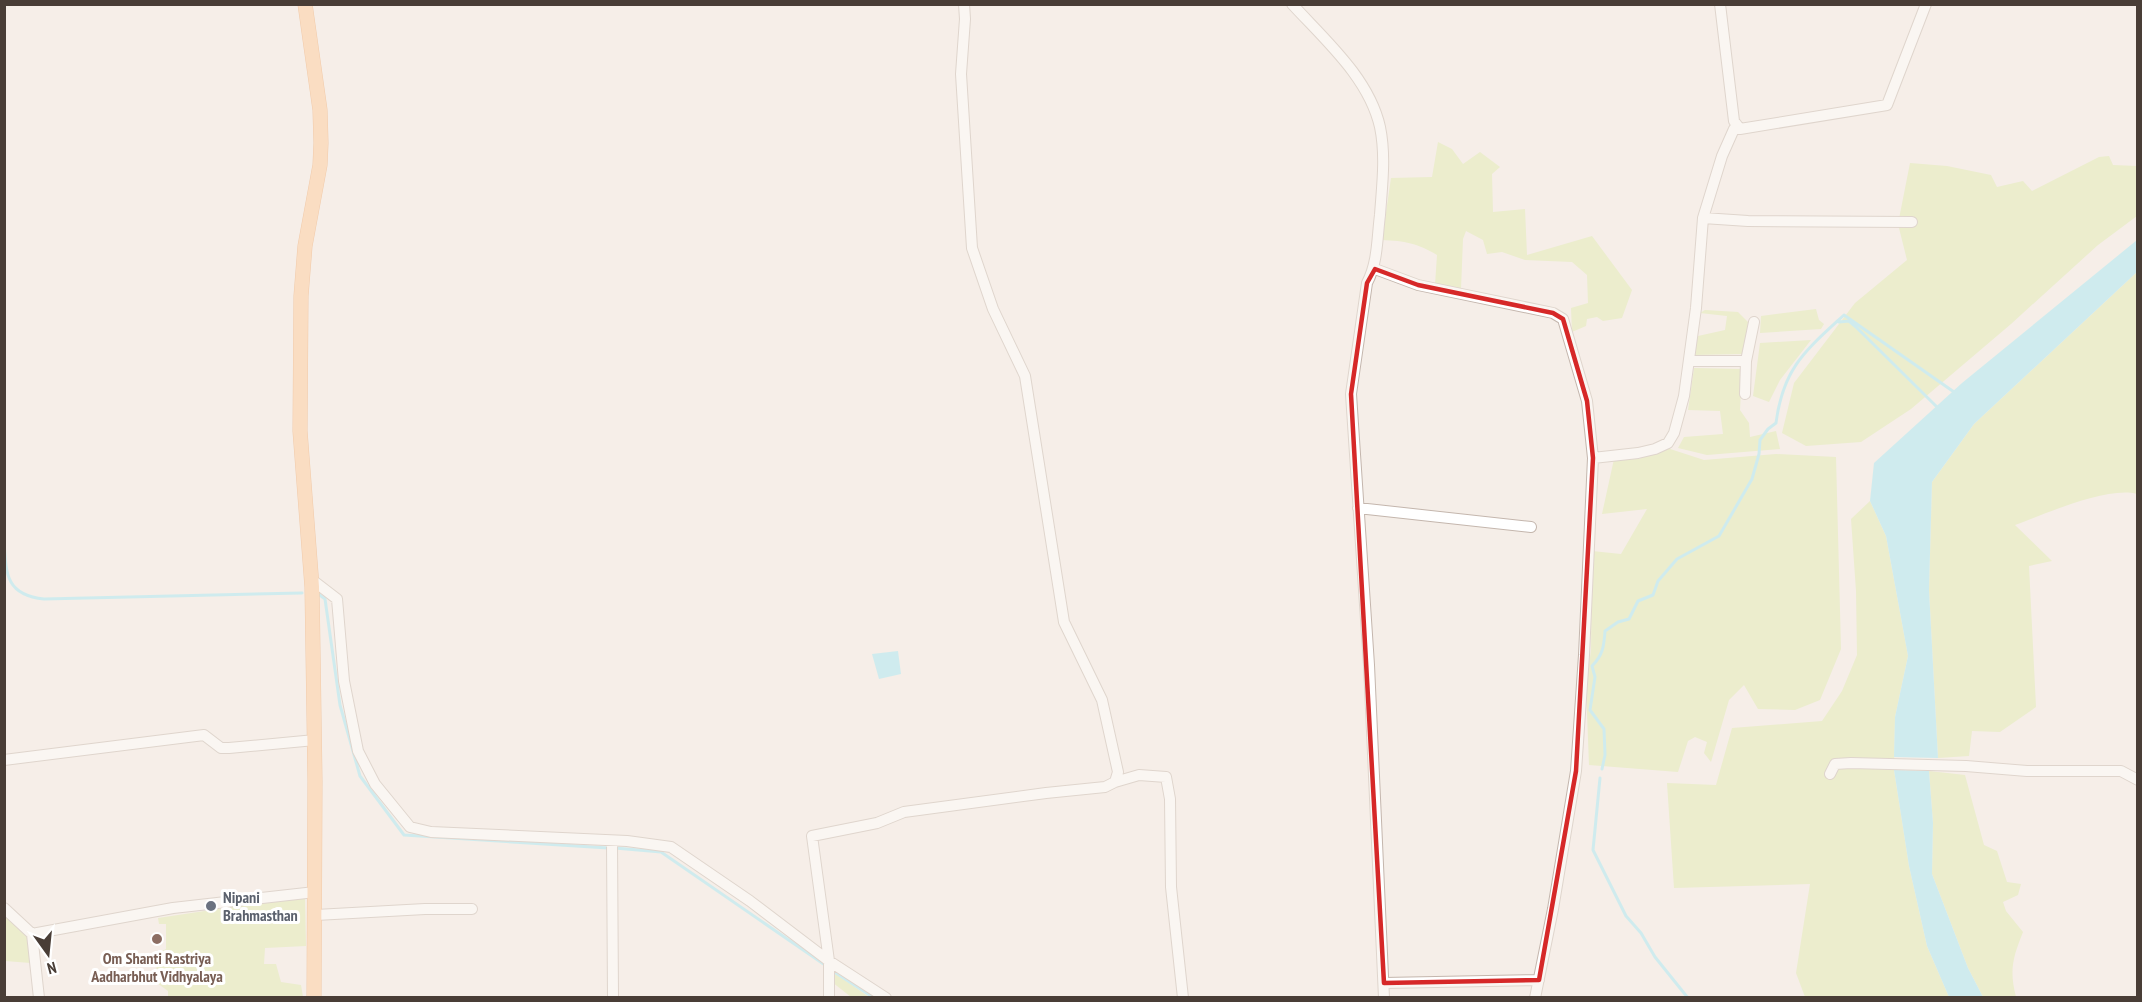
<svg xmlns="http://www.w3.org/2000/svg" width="2142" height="1002" font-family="'PT Sans Narrow',sans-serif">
  <rect width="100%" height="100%" fill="#f5eee8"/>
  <!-- green -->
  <path fill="#dfebae" d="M1438,142L1452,149L1463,164L1480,152L1500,167L1492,174L1493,212L1525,209L1527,255L1592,236L1632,290L1622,318L1603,321L1597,317L1587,319L1586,326L1572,332L1571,308L1588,303L1587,275L1572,262L1525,260L1502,252L1487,254L1483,240L1466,231L1463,239L1461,289L1435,285L1437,255C1417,243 1405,241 1382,240L1391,178L1432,177Z
    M2109,156L2113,165L2137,166V216L2098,245L2011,324L1911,409L1861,442L1806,446L1782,433L1794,383L1855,303L1907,260L1898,224L1910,163L1947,166L1991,175L1997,187L2023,181L2032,191L2099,157Z
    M2137,272V494C2107,486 2045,514 2015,525L2052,561L2029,566L2036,707L2000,732L1972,731L1969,756L1938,758L1929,590L1932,482L1974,424Z
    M1816,309L1819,320L1824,324L1821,329L1760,333L1761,316Z
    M1705,310L1738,312L1748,322L1744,354L1693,355L1698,336L1725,330L1727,316L1700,313Z
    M1811,340L1780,380L1769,402L1753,396L1760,343Z
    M1694,368L1742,369L1740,410L1749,423L1750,437L1776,431L1780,449L1707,455L1678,448L1684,437L1723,434L1720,411L1688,410Z
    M1664,447L1704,460L1776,454L1836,457L1841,649L1820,700L1795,710L1758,709L1744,685L1729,700L1711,762L1704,753L1707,742L1695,737L1688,741L1678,772L1589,765L1586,687L1591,650L1592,551L1621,554L1647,509L1602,514L1614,459H1639Z
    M1870,501L1886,536L1908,656L1895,717L1894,770L1909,866L1927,946L1949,997H1805L1796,973L1810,884L1674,888L1667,783L1716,785L1732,728L1822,721L1842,691L1857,655L1856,591L1851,519Z
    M1929,771L1965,775L1984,845L1997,851L2007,882L2021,884L2018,895L2003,902L2006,911L2023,932C2013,957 2009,970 2016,997H1983L1968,968L1932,874L1933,823Z
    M305,896L306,946L265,948L264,964H276L281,982L301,985L303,997H168V991L157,983L156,954L166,949V924H159L158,918Z
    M4,912L30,936L31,963L5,961Z
    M833,972L869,997H851L832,982Z"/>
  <!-- water -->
  <path fill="#a1e7f5" d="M2137,240V272L1974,424L1932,482L1929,590L1938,758L1894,757L1895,717L1908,656L1886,536L1870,501L1874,463L1962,383Z
    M898,651L901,674L879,679L872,654Z
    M1894,770L1929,771L1933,823L1932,874L1968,968L1983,997H1949L1927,946L1909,866Z"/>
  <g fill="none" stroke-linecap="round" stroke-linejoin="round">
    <!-- stream -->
    <path stroke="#a1e7f5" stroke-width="3" d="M1839,322L1849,321L1856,327L1938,408
      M4,540C6,573 5,595 44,599L302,593
      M317,593L325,599L340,705L360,776L404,835L608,848
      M1602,769L1605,755L1604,729L1590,710L1595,677L1592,666C1603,655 1604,646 1605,631L1618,622L1629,619L1638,601L1653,595L1658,581L1677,559L1719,536L1752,479L1759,454L1760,440L1768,429L1776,423C1783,368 1805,351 1844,315L1954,392
      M1600,778L1593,850L1626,916L1641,933L1655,957L1688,998
      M615,848L661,852L825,965
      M833,971L874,998"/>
    <!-- minor casing -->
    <g stroke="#c4b6ad" stroke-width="12">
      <path id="minor" d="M1292,4C1325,40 1369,78 1380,127C1386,156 1382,186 1380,215C1377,238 1378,262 1367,283L1351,394L1369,665L1384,998
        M1740,129L1887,105L1926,4
        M1703,218L1748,221L1912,222
        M1375,269L1418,285L1553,313L1563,319L1587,401L1593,458L1584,655L1576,771L1553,909L1535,998
        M1689,361H1746L1754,322
        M1745,394L1746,361
        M1593,458L1638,453L1655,449L1668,443L1674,433L1684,396L1696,308L1703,218L1722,156L1734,129H1740L1734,121L1720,4
        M1358,508L1531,527
        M311,579L337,599L344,681L358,751L375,784L410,827L431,832L627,841L671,847L750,901L829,961L886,998
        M4,760L204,735L221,748H229L315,740
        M1830,774L1835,764L1851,763L1966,766L2027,771H2121L2138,780
        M1115,782L1139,775L1166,777L1170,799L1171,887L1183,998
        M612,841L613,998
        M4,908L32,934
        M316,915L425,909H472
        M1384,983L1539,980
        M39,998L32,934L173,908L315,892
        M829,998V961L812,836L877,823L904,812L1046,793L1105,787L1115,782L1118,772L1102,700L1064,622L1025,376L993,309L972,248L961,74L965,19L964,4"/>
    </g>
    <!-- major casing -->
    <g stroke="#eb9f60" stroke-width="15">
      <path id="major" d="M305,4L320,110L321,143L320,165L305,246L301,296L300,431L312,587L315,781L314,998"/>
    </g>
    <!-- minor -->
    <use href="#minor" stroke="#fff" stroke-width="10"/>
    <!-- major -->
    <use href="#major" stroke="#ffc796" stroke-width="14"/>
  </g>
  <!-- marked area -->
  <path d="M0 0H2142V1002H0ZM1375,269L1418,285L1553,313L1563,319L1587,401L1593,458L1576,771L1539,980L1384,983L1351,394L1367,283Z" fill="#f5eee8" fill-opacity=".55" fill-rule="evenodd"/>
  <path fill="none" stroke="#d62828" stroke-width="4.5" stroke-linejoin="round" d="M1375,269L1418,285L1553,313L1563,319L1587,401L1593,458L1576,771L1539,980L1384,983L1351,394L1367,283Z"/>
  <!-- markers -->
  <circle fill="#6b7280" stroke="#fff" stroke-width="2" cx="211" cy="906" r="6"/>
  <circle fill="#8d6e63" stroke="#fff" stroke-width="2" cx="157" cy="939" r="6"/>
  <g text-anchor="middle" stroke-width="6" stroke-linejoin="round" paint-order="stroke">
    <!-- worship labels -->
    <g font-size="16" font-weight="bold" fill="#5b616d" stroke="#fff" text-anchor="start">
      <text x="223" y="903">Nipani<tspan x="223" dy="18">Brahmasthan</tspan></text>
    </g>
    <!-- education labels -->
    <g font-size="16" font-weight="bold" fill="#785e54" stroke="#fff">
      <text x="157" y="964">Om Shanti Rastriya<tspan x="157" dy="18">Aadharbhut Vidhyalaya</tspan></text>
    </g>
  </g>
  <!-- border -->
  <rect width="2142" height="1002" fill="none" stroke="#493d36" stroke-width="12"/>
  <!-- north arrow -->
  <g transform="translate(48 954) rotate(165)" stroke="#ffffff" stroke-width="4.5" paint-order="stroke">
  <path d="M0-4.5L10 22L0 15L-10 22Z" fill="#493d36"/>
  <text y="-9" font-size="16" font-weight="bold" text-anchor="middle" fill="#493d36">N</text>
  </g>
</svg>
